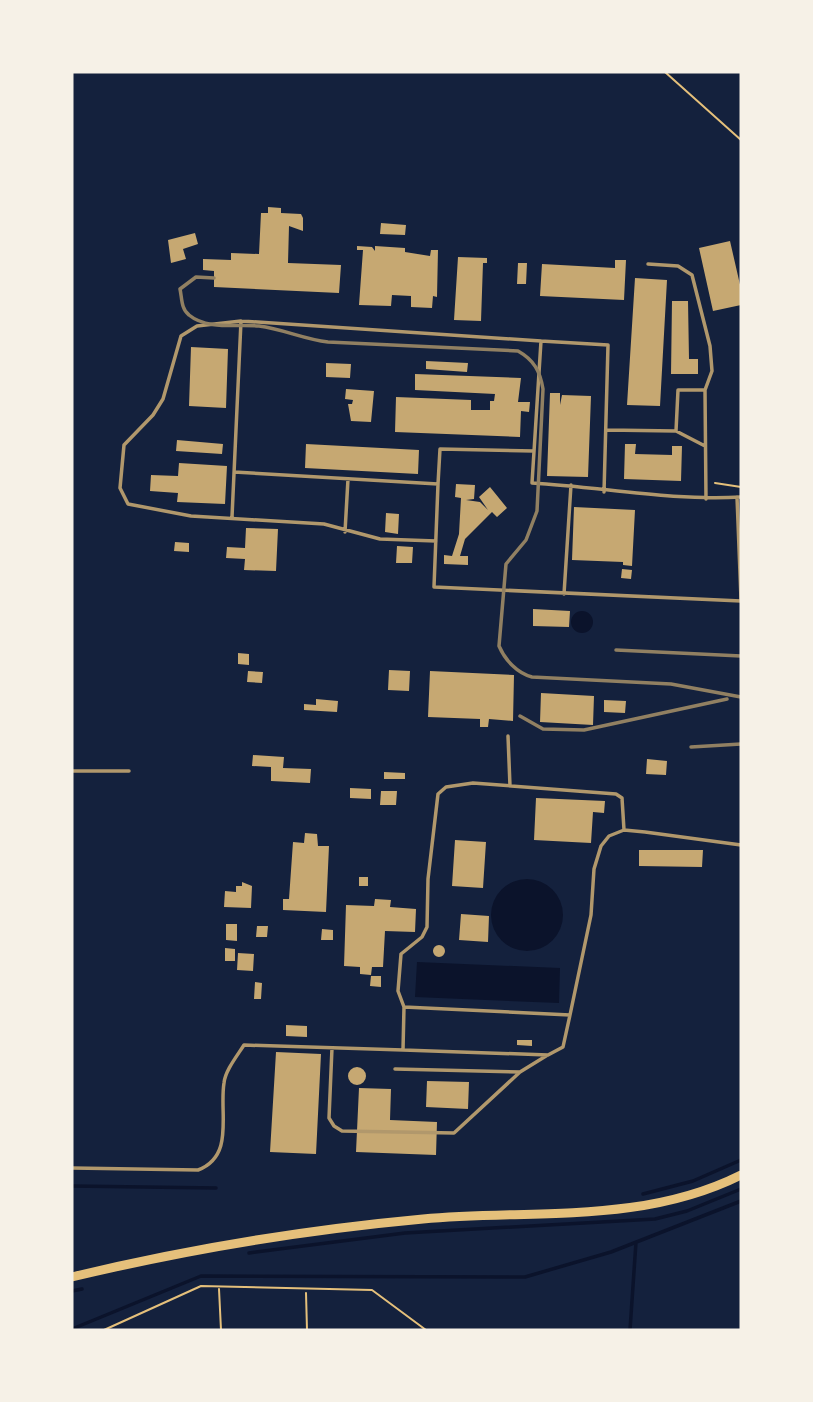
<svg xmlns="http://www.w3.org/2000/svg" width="813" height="1402" font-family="Roboto,sans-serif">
  <rect width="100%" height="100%" fill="#14213d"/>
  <!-- water -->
  <path fill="#0b132b" d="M571 622a11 11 0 1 1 22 0a11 11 0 1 1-22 0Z
    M491 915a36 36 0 1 1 72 0a36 36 0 1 1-72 0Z
    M417,962L560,968L559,1003L415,997Z"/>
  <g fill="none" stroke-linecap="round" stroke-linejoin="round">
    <!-- stream -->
    <path stroke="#0b132b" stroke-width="3.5" d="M72,1186L216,1188
      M643,1194L693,1181L741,1160
      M249,1253L405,1233L655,1219L687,1211L741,1189
      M72,1291L82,1289
      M72,1329L201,1276L525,1277L611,1252L741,1201
      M630,1330L636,1242"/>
  </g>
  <!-- building -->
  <path fill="#c6a872" d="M268,207L281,208V213L301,214L303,218V231L289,226L288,263L341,265L339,293L214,287V271L203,270V259L231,260V253L259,254L261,213H268Z
    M381,223L406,225L405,235L380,234Z
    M195,233L198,244L183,249L186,259L171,263L168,240Z
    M730,241L741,289V305L713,311L699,248Z
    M357,246L372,247L375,251V246L405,248V252L430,256L431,250H438L437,297L433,296L432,308L411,307V296L392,295L391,306L359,305L363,250H357Z
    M458,257L487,258V263H483L481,321L454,320Z
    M615,260H626L624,300L540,296L542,264L615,268Z
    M518,263H527L526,284H517Z
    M635,278L667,280L660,406L627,405Z
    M672,301H688L689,359H698V374H671Z
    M191,347L228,349L226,408L189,406Z
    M426,361L468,363L467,372L426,369Z
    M326,363L351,364L350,378L326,377Z
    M415,374L521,378L518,402H530L529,412L521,411L520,437L395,432L396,397L471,400V410H490V401H494L495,394L415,390Z
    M346,389L374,391L371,422L351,421L348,404H352L353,400L345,399Z
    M550,393H560V405L562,395L591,396L588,477L547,476Z
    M177,440L223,444L222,454L176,451Z
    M306,444L419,450L418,474L305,468Z
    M625,444H636L635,454L672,455V446H682L681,481L624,479Z
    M179,463L227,466L225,504L177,502L178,493L150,491L151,475L178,476Z
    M456,484L475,485L474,499L466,500L480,502L488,510L479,497L490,487L507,508L497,517L492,512L465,539L460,556H468V565L444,564V555L452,556L459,534L461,498L455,497Z
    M574,507L635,510L632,566L623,565V562L572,560Z
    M386,513L399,514L398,534L385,532Z
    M246,528L278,529L276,571L244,570L245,559L226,558L227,547L245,548Z
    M175,542L189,543V552L174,551Z
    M397,546L413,547L412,563H396Z
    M622,569L632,570L631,579L621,578Z
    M533,609L570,611L569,627L533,626Z
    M238,653L249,654V665L238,664Z
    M389,670L410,671L409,691L388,690Z
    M248,671L263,672L262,683L247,682Z
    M430,671L514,675L513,721L489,719L488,727H480V719L428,717Z
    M541,693L594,696L593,725L540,722Z
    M316,699L338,701L337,712L304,710V704L316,705Z
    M604,700L626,701L625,713L604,712Z
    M253,755L284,757L283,768L311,769L310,783L271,781V767L252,766Z
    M647,759L667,761L666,775L646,774Z
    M384,772L405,773V779H384Z
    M350,788L371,789V799L350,798Z
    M381,791H397L396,805H380Z
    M536,798L605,801L604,813L593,812L591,843L534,840Z
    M305,833L317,834L318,846H329L326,912L283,910V899H289L293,842L304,843Z
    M455,840L486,842L483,888L452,886Z
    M639,850H703L702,867L639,866Z
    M359,877H368V886H359Z
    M242,882L252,886L251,908L224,907L225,891L236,892V886H242Z
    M375,899L391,900L390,907L416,909L415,932L385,931L383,967H372L371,975L360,974V967L344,966L346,905L374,906Z
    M461,914L489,916L488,942L459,940Z
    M226,924H237V941L226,940Z
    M257,926H268L267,937H256Z
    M322,929L333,930V940H321Z
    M433 951a6 6 0 1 1 12 0a6 6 0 1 1-12 0Z
    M225,948L235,949V961H225Z
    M238,953L254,954L253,971L237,970Z
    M371,976H381V987L370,986Z
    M255,982L262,983L261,999H254Z
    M286,1025L307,1026V1037L286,1036Z
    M517,1040H532V1046L517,1045Z
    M276,1052L321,1054L316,1154L270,1152Z
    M348 1076a9 9 0 1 1 18 0a9 9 0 1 1-18 0Z
    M427,1081L469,1082L468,1109L426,1107Z
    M359,1088L391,1089L390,1120L437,1122L436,1155L356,1152Z"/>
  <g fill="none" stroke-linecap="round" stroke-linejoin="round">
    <!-- path -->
    <path stroke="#e5c07b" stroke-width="2" d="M665,72L741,140
      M715,483L741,487
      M219,1289L221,1330
      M306,1293L307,1330
      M104,1330L201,1286L372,1290L426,1330"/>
    <!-- service -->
    <path stroke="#b1986c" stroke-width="3.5" d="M648,264L678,266L692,275L710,346L712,371L705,390L706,499
      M241,321L197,326L181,336L163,399L153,415L124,445L120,488L128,504L191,516L324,524L380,539L436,541
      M606,430L676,431L705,446
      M676,431L678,390H705
      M234,472L438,484L434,587L741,601
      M438,484L440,449L534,451
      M604,492L608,345L541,341L532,483C602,487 670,501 741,497
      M737,497L741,599
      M232,517L241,321L541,341
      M345,532L348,479
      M564,594L571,485
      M508,736L510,786
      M72,771H129
      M404,1007L570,1015L591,915L594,869L601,846L609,836L624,830L645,832L741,845
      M570,1015L563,1047L548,1055L403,1050L404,1007L398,991L401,954L422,937L427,927L428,879L438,794L446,787L473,783L616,794L622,798L624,830
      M332,1048L329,1118L334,1126L342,1131L454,1133L520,1072
      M395,1069L520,1072L546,1056
      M72,1168L198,1170C235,1156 219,1113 224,1083C225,1071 237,1056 244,1045L403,1050"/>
    <!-- secondary -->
    <path stroke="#e5c07b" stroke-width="9" d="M72,1277C188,1249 304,1230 423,1219C531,1209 641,1225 741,1175"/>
    <!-- rail -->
    <path stroke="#918062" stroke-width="3.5" d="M214,278L196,277L180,289C182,298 181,309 189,315C207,330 237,324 259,326C283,329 303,339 328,342L518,351C534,360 540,371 543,389L537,511L526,540L506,564L499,646C505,660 517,673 532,677L671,684L741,697
      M616,650L741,656
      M520,716L543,729L584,730L727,699
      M691,747L741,744"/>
  </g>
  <!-- border -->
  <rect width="813" height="1402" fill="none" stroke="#f6f1e7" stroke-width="147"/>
</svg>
